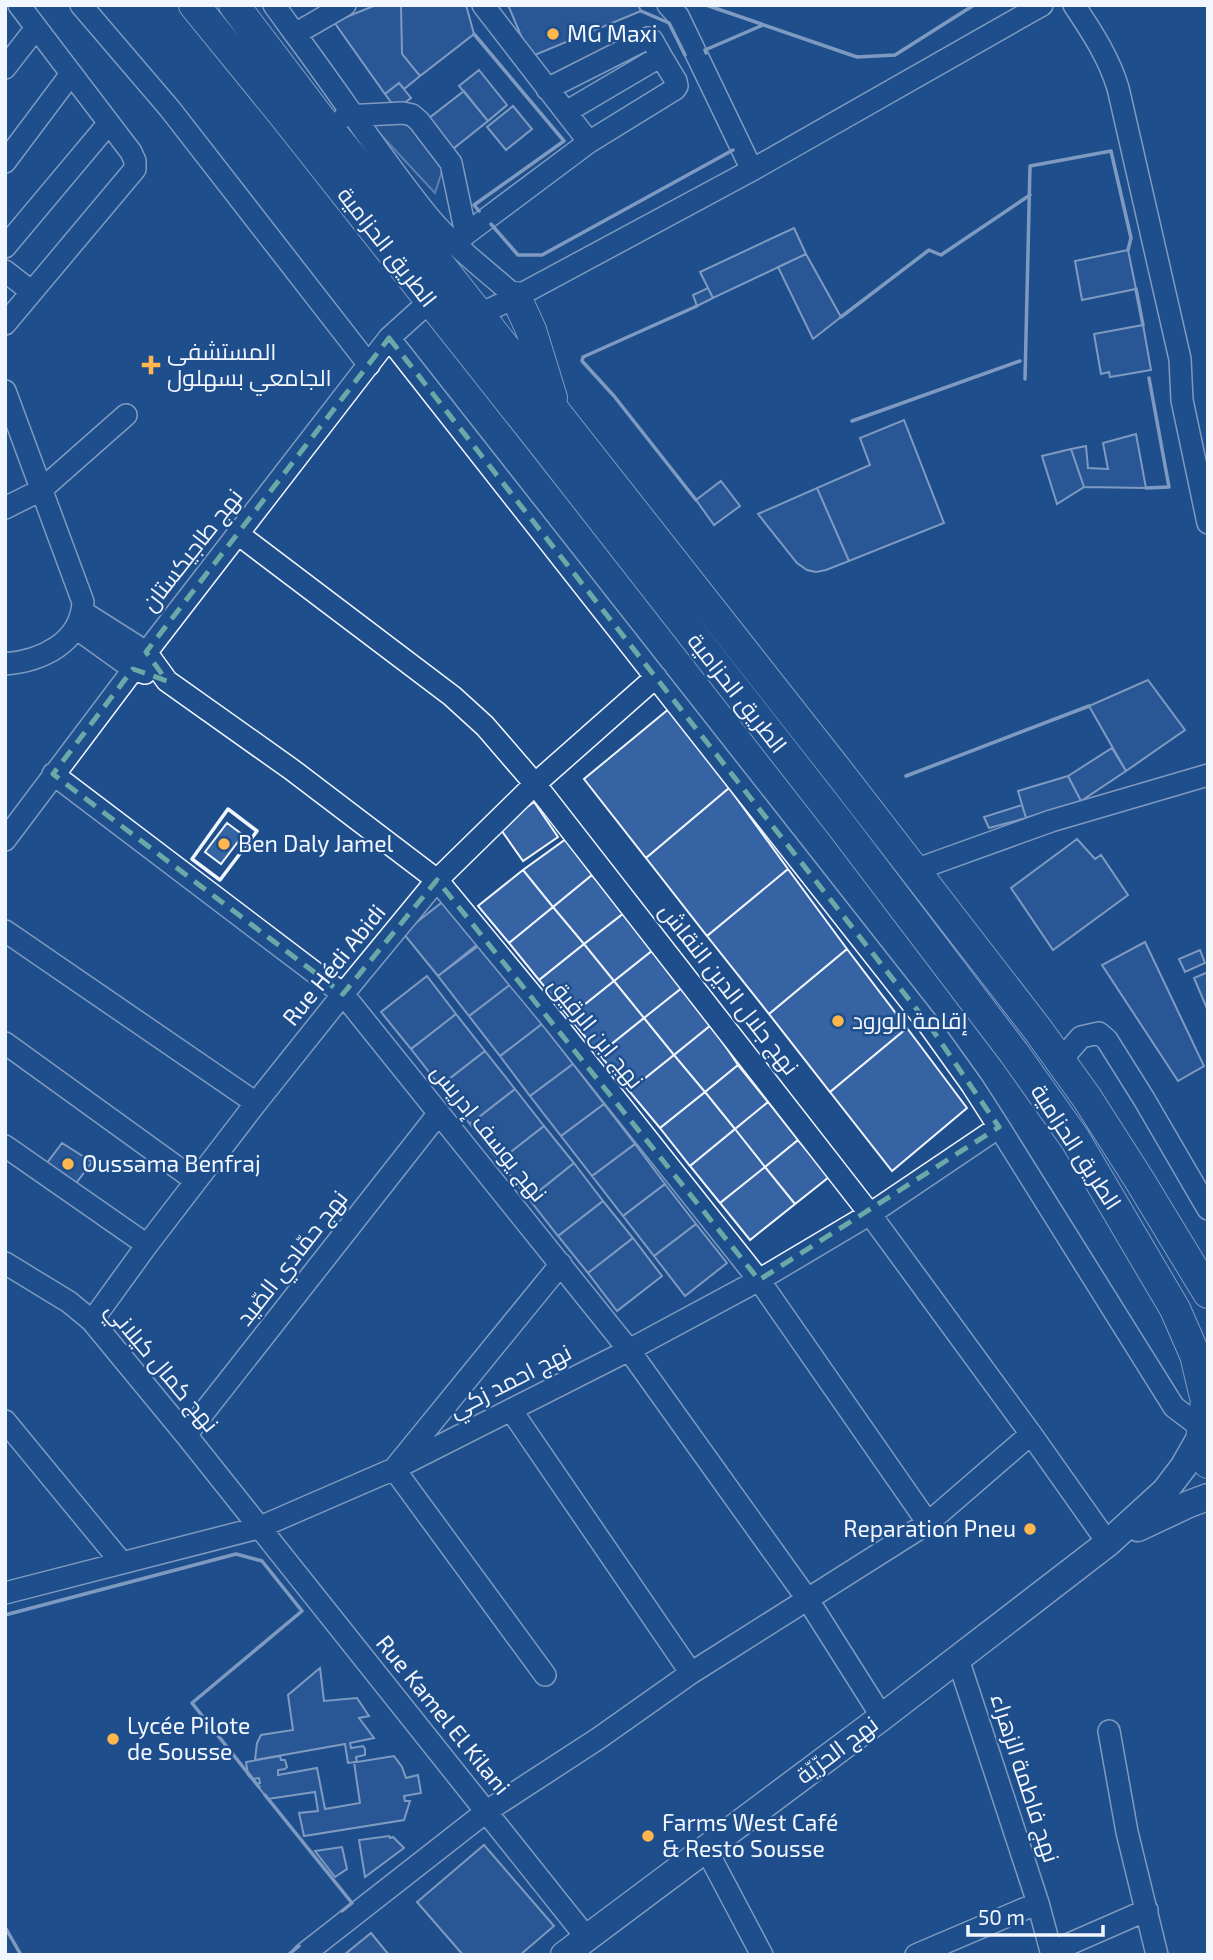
<svg xmlns="http://www.w3.org/2000/svg" width="1213" height="1960" font-family="'Exo 2',Cairo,sans-serif">
  <rect width="100%" height="100%" fill="#1f4e8c"/>
  <!-- grass -->
  <path fill="#305b95" stroke="#a8bbd7" stroke-width="2" d="M404,116L445,162L435,193L368,121Z"/>
  <!-- building -->
  <path fill="#3563a3" stroke="#f2f6ff" stroke-width="2" d="M376,5H401L402,54L420,76L404,89L399,83L385,94L334,22Z
    M401,5H466L474,34L420,76L402,54Z
    M508,5H638L641,11L530,57Z
    M479,70L507,105L488,121L459,86Z
    M399,83L411,98L396,109L385,94Z
    M464,91L488,121L449,152L424,122Z
    M513,106L532,129L506,150L487,127Z
    M794,228L806,254L713,298L700,272Z
    M1128,250L1136,289L1082,300L1075,261Z
    M806,254L841,317L813,339L778,267Z
    M708,288L713,298L697,306L693,295Z
    M1143,325L1151,370L1110,377L1109,372L1101,374L1094,334Z
    M904,420L944,523L849,561L817,488L870,465L860,438Z
    M1136,434L1146,488L1084,487L1071,449L1086,446L1088,468L1108,469L1103,443Z
    M1071,449L1084,487L1057,504L1042,456Z
    M721,481L740,506L714,525L696,500Z
    M817,488L849,561L826,570L816,572L807,570L797,563L758,514Z
    M1148,680L1185,730L1126,771L1089,706Z
    M670,708L729,788L646,858L584,779Z
    M1112,748L1126,771L1081,801L1068,776Z
    M1068,776L1081,801L1026,818L1018,791Z
    M729,788L788,869L707,936L646,858Z
    M534,802L558,837L523,861L499,827Z
    M1022,805L1026,818L989,828L984,817Z
    M227,823L243,835L221,864L205,852Z
    M566,839L592,875L553,907L523,870Z
    M1077,839L1095,859L1101,855L1128,895L1053,950L1011,888Z
    M788,869L847,949L769,1014L707,936Z
    M523,870L553,907L509,943L478,906Z
    M592,875L624,913L584,944L553,907Z
    M445,900L479,943L438,976L403,933Z
    M553,907L584,944L539,980L509,943Z
    M624,913L653,950L614,981L584,944Z
    M1145,942L1204,1066L1178,1081L1102,965Z
    M481,944L511,984L469,1016L438,976Z
    M584,944L614,981L569,1017L539,980Z
    M847,949L907,1028L830,1092L769,1014Z
    M653,950L683,987L644,1018L614,981Z
    M1200,950L1205,963L1185,972L1179,959Z
    M1208,972V1011L1194,978Z
    M427,976L456,1014L411,1049L381,1012Z
    M614,981L644,1018L599,1054L569,1017Z
    M511,984L542,1024L500,1056L469,1016Z
    M683,987L711,1025L674,1055L644,1018Z
    M456,1014L485,1051L440,1086L411,1049Z
    M644,1018L674,1055L629,1091L599,1054Z
    M542,1024L573,1064L530,1096L500,1056Z
    M711,1025L738,1065L705,1092L674,1055Z
    M907,1028L967,1108L892,1171L830,1092Z
    M485,1051L515,1089L470,1124L440,1086Z
    M674,1055L705,1092L660,1128L629,1091Z
    M573,1064L604,1104L561,1136L530,1096Z
    M738,1065L768,1102L735,1129L705,1092Z
    M515,1089L544,1126L499,1161L470,1124Z
    M705,1092L735,1129L690,1166L660,1128Z
    M768,1102L798,1140L765,1167L735,1129Z
    M604,1104L635,1144L592,1176L561,1136Z
    M544,1126L574,1163L529,1199L499,1161Z
    M735,1129L765,1167L720,1203L690,1166Z
    M798,1140L829,1177L795,1204L765,1167Z
    M62,1143L92,1162L74,1186L44,1167Z
    M635,1144L665,1184L623,1216L592,1176Z
    M574,1163L603,1201L558,1236L529,1199Z
    M765,1167L795,1204L750,1240L720,1203Z
    M665,1184L696,1224L654,1256L623,1216Z
    M603,1201L633,1238L588,1273L558,1236Z
    M696,1224L727,1263L685,1296L654,1256Z
    M633,1238L662,1276L617,1311L588,1273Z
    M320,1668L324,1701L357,1698L369,1716L359,1718L374,1738L350,1743L351,1748L363,1746L365,1749V1755L356,1757L357,1762L348,1763L345,1744L255,1760L257,1743L261,1735L293,1730L288,1695Z
    M280,1756L281,1760H285L287,1767L285,1769L278,1770V1775L317,1768L325,1809L360,1803L354,1762H357L394,1756L402,1767L406,1778L418,1775L421,1793L404,1796L405,1801H410L404,1820L304,1836L299,1813L318,1811L315,1792L268,1799L256,1784L260,1783L259,1778L252,1779L248,1775L246,1762Z
    M389,1836L390,1838L393,1837L404,1848L365,1877L359,1840Z
    M484,1845L554,1926L520,1955H463L417,1902Z
    M342,1847L347,1869L335,1877L315,1851Z
    M371,1933L389,1955H344Z"/>
  <g fill="none" stroke-linecap="round" stroke-linejoin="round">
    <!-- minor casing -->
    <g stroke="#f2f6ff" stroke-width="24">
      <path id="minor" d="M81,5L170,109L369,365
        M274,5L295,34
        M345,5L295,34C340,94 381,158 429,217C454,247 487,271 516,297
        M668,5L678,16L752,170
        M1074,5C1092,32 1109,58 1118,88L1180,359L1182,400L1208,523
        M5,68L36,28
        M547,89L648,38L652,40L661,56
        M566,112L661,56L676,81L677,86L675,89L589,142
        M345,116L403,113L412,115L419,121L451,163L466,234L459,241
        M5,162L71,74
        M466,234L589,142L483,5
        M5,247L109,123
        M5,271L32,292
        M478,315L516,297L752,170L1042,5
        M5,324L135,169V161L131,152L19,5
        M389,338L929,1025L972,1085L999,1127L1174,1407L1202,1428
        M5,391L83,602C81,643 41,661 5,664
        M5,508L41,490L126,415
        M238,534L452,696L485,726L535,784L870,1214L1031,1434L1108,1543
        M83,612L146,652L167,681L291,769L437,880L556,1024L759,1280L928,1523
        M76,628L133,669L145,673
        M53,774L343,994L629,1350L808,1600L882,1717
        M5,840L142,658L389,338L430,301
        M915,870L1051,821L1208,775
        M5,931L256,1103
        M5,1043L196,1181
        M1060,1061L1081,1037L1099,1033L1107,1040L1144,1099L1208,1209
        M5,1146L147,1245
        M5,1263L69,1302L92,1321L186,1435L586,1937
        M92,1321L147,1245L256,1103L343,994L437,880L535,784L656,677
        M511,1410L691,1673
        M5,1421L122,1563
        M186,1435L439,1113
        M5,1593L258,1528L394,1469L629,1350L759,1280L870,1214L999,1127
        M958,1659L1038,1903L1052,1955
        M545,1675L394,1469L561,1264
        M1109,1731L1127,1832L1157,1955
        M706,1849L762,1955
        M1051,1952L1147,1910
        M303,1955L487,1811L599,1738L691,1673L928,1523L1031,1434
        M916,1955L1038,1903"/>
    </g>
    <!-- major casing -->
    <g stroke="#f2f6ff" stroke-width="29">
      <path id="major" d="M1138,1528L1189,1504L1208,1497
        M564,1955L882,1717L1108,1543L1165,1491L1184,1466L1201,1436"/>
    </g>
    <!-- highway casing -->
    <g stroke="#f2f6ff" stroke-width="32">
      <path id="highway" d="M194,5L282,113L546,447L841,825L1014,1053L1075,1139L1175,1309L1195,1355L1206,1401L1203,1422
        M234,5L319,117L436,260L838,771L1038,1030L1087,1098L1140,1181L1208,1293
        M516,297L531,330L552,398
        M1208,1409C1200,1428 1199,1444 1208,1463"/>
    </g>
    <!-- minor -->
    <use href="#minor" stroke="#1f4e8c" stroke-width="21"/>
    <!-- major -->
    <use href="#major" stroke="#1f4e8c" stroke-width="26"/>
    <!-- highway -->
    <use href="#highway" stroke="#1f4e8c" stroke-width="30"/>
    <!-- wall -->
    <path stroke="#f2f6ff" stroke-width="3.5" d="M706,5L857,57L895,55L974,5
      M641,11L669,23L685,55
      M474,34L564,141L474,205L479,211
      M706,53L705,50L763,25
      M491,224L518,255H542L733,150
      M1136,289L1143,325
      M841,317L929,250L941,255L1030,195
      M1025,379L1030,166L1111,151L1131,238L1128,250
      M852,421L1020,361
      M1146,488L1169,487L1149,378
      M696,500L614,396L582,361L583,357L697,306
      M906,776L1089,706
      M228,809L257,831L220,880L192,859Z
      M5,1615L236,1554L262,1561L302,1611L192,1703L259,1787
      M265,1795L352,1903L342,1911
      M5,1927L21,1955
      M288,1955L299,1946"/>
  </g>
  <!-- marked area -->
  <path d="M0 0H1213V1960H0ZM389,338L929,1025L999,1127L759,1280L437,880L343,994L53,774L133,669L167,681L146,652Z" fill="#1f4e8c" fill-opacity=".55" fill-rule="evenodd"/>
  <path fill="none" stroke="#6aa9a8" stroke-width="5" stroke-dasharray="14 9" stroke-linejoin="round" d="M389,338L929,1025L999,1127L759,1280L437,880L343,994L53,774L133,669L167,681L146,652Z"/>
  <!-- markers -->
  <g fill="#ffb74d" stroke="#1f4e8c" stroke-width="2.5">
    <circle cx="553" cy="34" r="7"/>
    <path d="M147.5 354.5h7v7h7v7h-7v7h-7v-7h-7v-7h7z"/>
    <circle cx="224" cy="844" r="7"/>
    <circle cx="838" cy="1021" r="7"/>
    <circle cx="68" cy="1164" r="7"/>
    <circle cx="1030" cy="1529" r="7"/>
    <circle cx="113" cy="1739" r="7"/>
    <circle cx="648" cy="1836" r="7"/>
  </g>
  <g text-anchor="middle" stroke-width="5" stroke-linejoin="round" paint-order="stroke">
    <!-- poi labels -->
    <g font-size="23" fill="#f2f6ff" stroke="#1f4e8c" text-anchor="start">
      <text x="567" y="42">MG Maxi</text>
      <text x="167" y="360">المستشفى<tspan x="167" dy="26">الجامعي بسهلول</tspan></text>
      <text x="238" y="852">Ben Daly Jamel</text>
      <text x="852" y="1029">إقامة الورود</text>
      <text x="82" y="1172">Oussama Benfraj</text>
      <text x="1016" y="1537" text-anchor="end">Reparation Pneu</text>
      <text x="127" y="1734">Lycée Pilote<tspan x="127" dy="26">de Sousse</tspan></text>
      <text x="662" y="1831">Farms West Café<tspan x="662" dy="26">&amp; Resto Sousse</tspan></text>
    </g>
    <!-- street labels -->
    <g font-size="23" fill="#f2f6ff" stroke="#1f4e8c">
      <text transform="translate(387 247) rotate(52)" y="8">الطريق الحزامية</text>
      <text transform="translate(192 550) rotate(-52)" y="8">نهج طاجيكستان</text>
      <text transform="translate(737 693) rotate(52)" y="8">الطريق الحزامية</text>
      <text transform="translate(334 965) rotate(-51)" y="8">Rue Hédi Abidi</text>
      <text transform="translate(729 989) rotate(52)" y="8">نهج جلال الدين النقاش</text>
      <text transform="translate(596 1033) rotate(51)" y="8">نهج ابن الرقيق</text>
      <text transform="translate(489 1133) rotate(51)" y="8">نهج يوسف إدريس</text>
      <text transform="translate(1076 1147) rotate(57)" y="8">الطريق الحزامية</text>
      <text transform="translate(292 1258) rotate(-52)" y="8">نهج حمّادي الصّيد</text>
      <text transform="translate(162 1367) rotate(50)" y="8">نهج كمال كيلاني</text>
      <text transform="translate(510 1381) rotate(-27)" y="8">نهج احمد زكي</text>
      <text transform="translate(443 1715) rotate(51)" y="8">Rue Kamel El Kilani</text>
      <text transform="translate(837 1750) rotate(-37)" y="8">نهج الحرّيّة</text>
      <text transform="translate(1025 1778) rotate(72)" y="8">نهج فاطمة الزهراء</text>
    </g>
  </g>
  <!-- border -->
  <rect width="1213" height="1960" fill="none" stroke="#f2f6ff" stroke-width="14"/>
  <!-- scale -->
  <path d="M968 1925v10h135v-10" fill="none" stroke="#f2f6ff" stroke-width="3.5"/>
  <text x="978" y="1925" font-size="21" fill="#f2f6ff" stroke="#1f4e8c" stroke-width="5" paint-order="stroke">50 m</text>
</svg>
